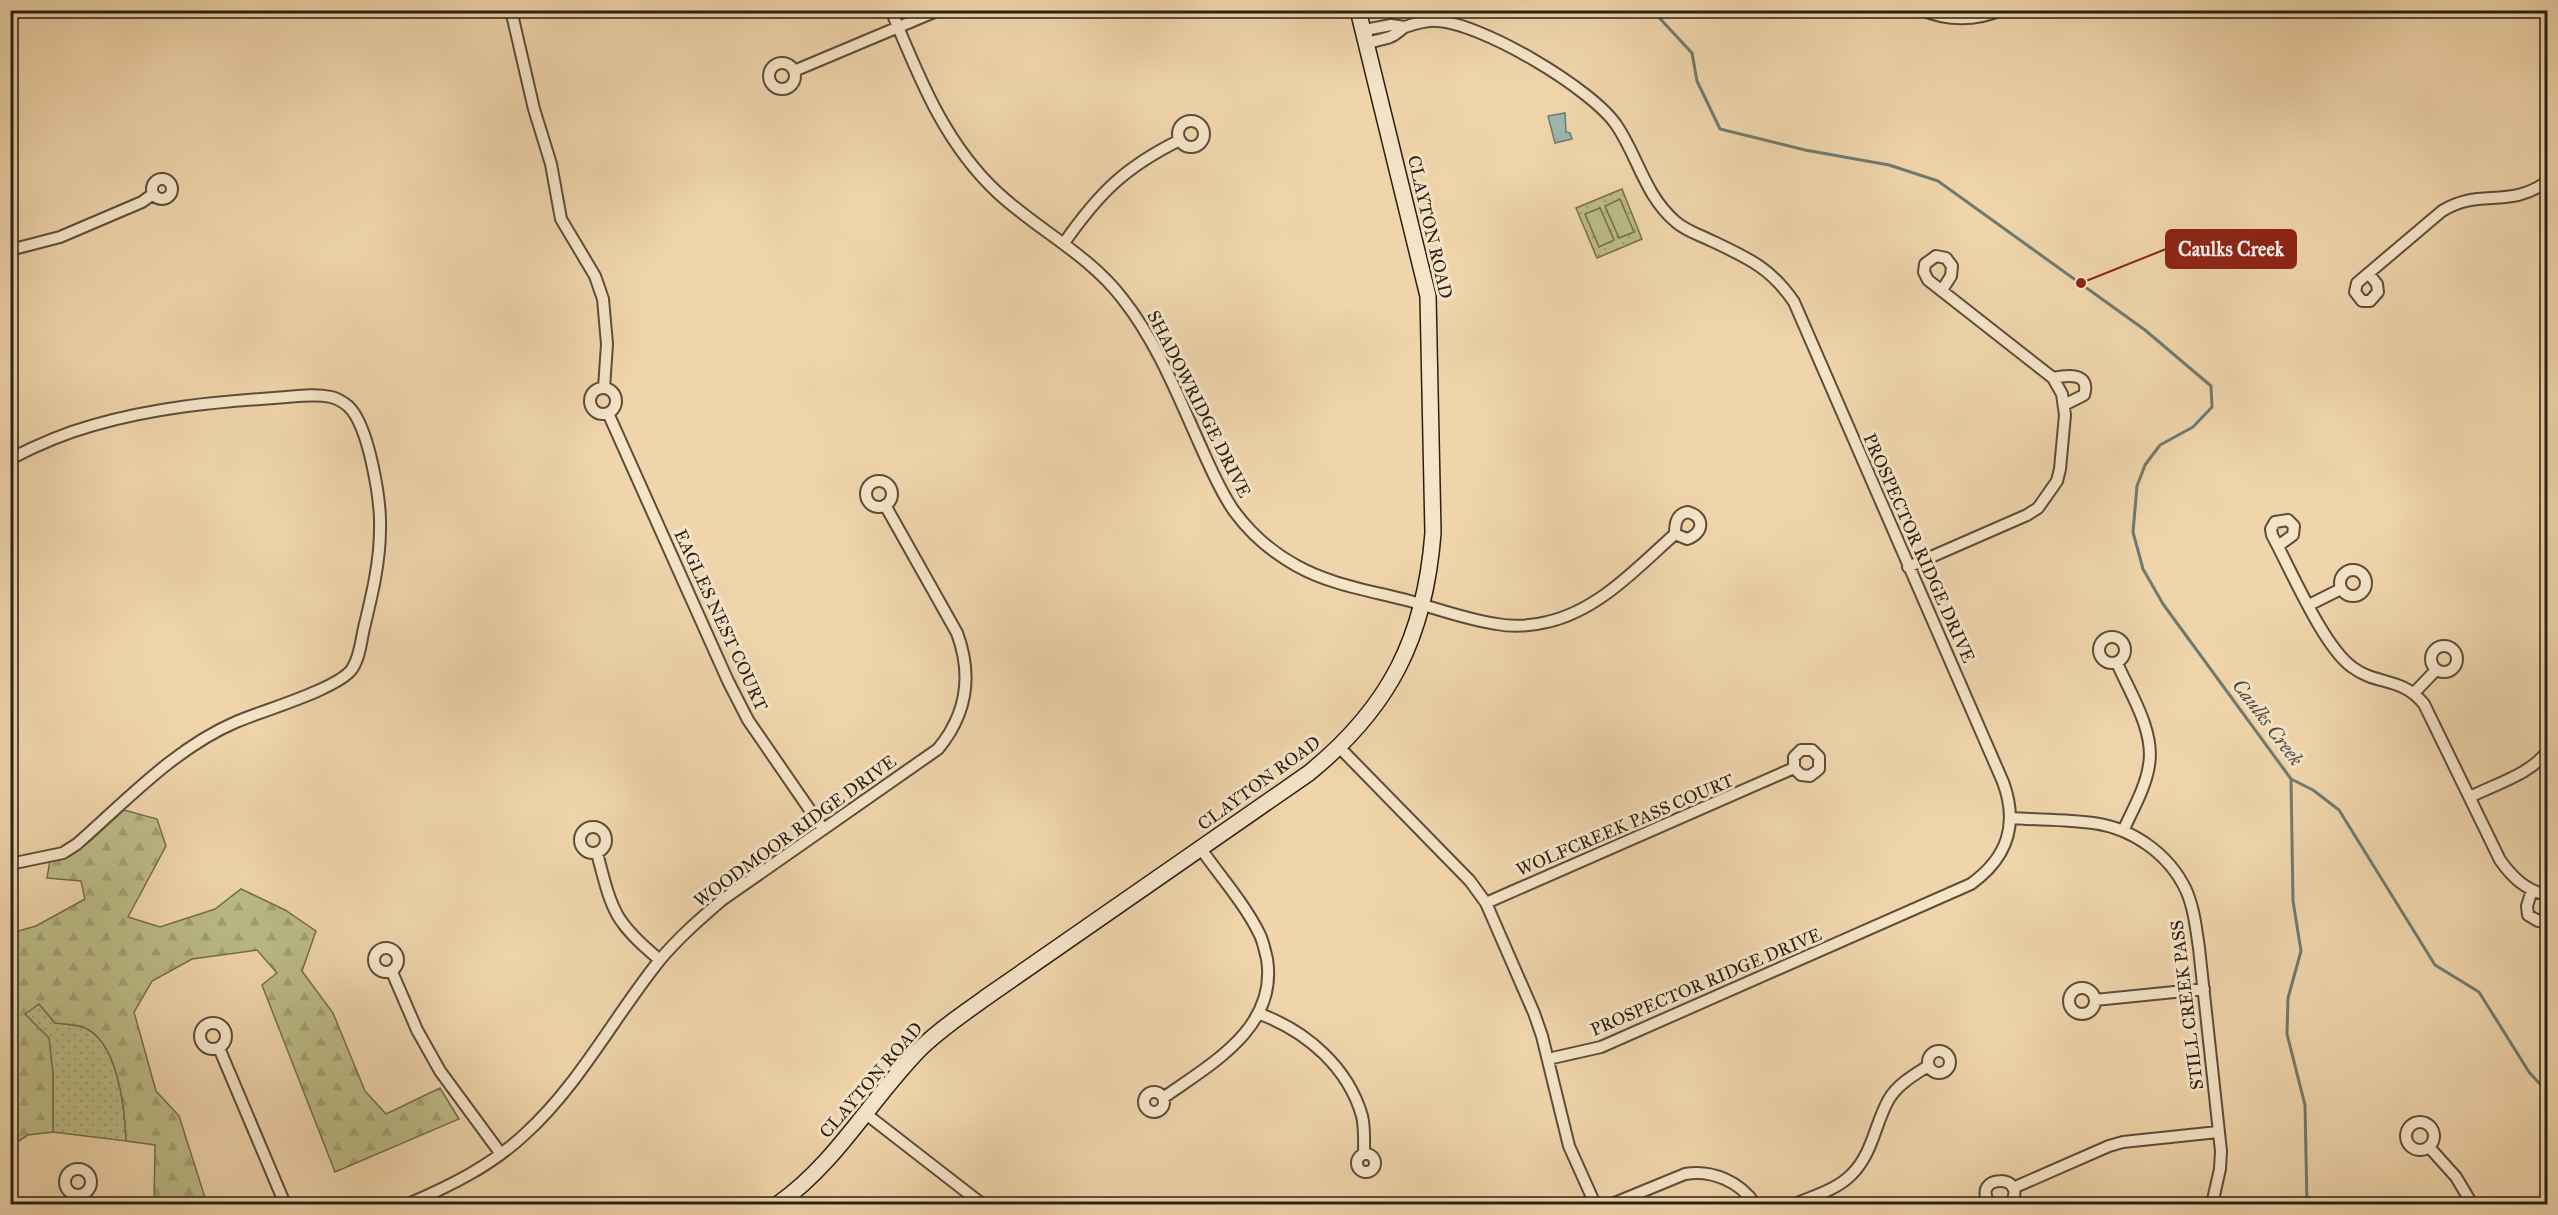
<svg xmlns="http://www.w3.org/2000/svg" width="2558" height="1215" font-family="'IM FELL Great Primer',serif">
  <defs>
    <pattern id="grass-dots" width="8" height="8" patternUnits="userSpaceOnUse" patternTransform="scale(1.5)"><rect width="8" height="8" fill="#bcbc87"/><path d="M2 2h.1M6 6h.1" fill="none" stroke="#a2a174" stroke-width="1.8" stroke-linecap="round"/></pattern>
    <pattern id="forest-firs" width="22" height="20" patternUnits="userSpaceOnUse" patternTransform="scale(1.5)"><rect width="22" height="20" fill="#bcbc87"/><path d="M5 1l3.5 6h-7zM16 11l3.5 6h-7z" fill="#a2a174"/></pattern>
  </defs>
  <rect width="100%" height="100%" fill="#f0d5ab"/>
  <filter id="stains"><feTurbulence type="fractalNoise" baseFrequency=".00333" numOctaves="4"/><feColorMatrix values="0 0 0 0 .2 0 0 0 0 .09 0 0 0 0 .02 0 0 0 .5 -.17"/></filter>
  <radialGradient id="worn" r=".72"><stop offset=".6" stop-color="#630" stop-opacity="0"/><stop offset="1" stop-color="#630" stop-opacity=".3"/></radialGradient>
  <!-- grass -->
  <path fill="url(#grass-dots)" stroke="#746e4e" stroke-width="1.5" d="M1622,189L1642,239L1597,258L1576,208Z
    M39,1004L55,1023C63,1024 75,1024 83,1027C118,1040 125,1109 126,1141L53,1132V1074L24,1014Z"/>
  <!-- forest -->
  <path fill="url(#forest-firs)" stroke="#746e4e" stroke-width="1.5" d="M124,810L157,819L166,846L128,917L160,927L215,909L241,889L285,910L316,931L302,971L333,1013L365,1091L386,1114L440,1088L459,1119L335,1172L262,985L277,973L257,950L192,959L152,981L134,1012L156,1091L179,1116L207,1204H154L155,1145L126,1141C125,1109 118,1040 83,1027C75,1024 63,1024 55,1023L39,1004L25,1014L49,1038L53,1074V1132L28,1135L11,1146V933L36,926L85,899L81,881L47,878L50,860L89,842Z"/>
  <!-- pitch -->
  <path fill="#bcbc87" stroke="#746e4e" stroke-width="1.5" d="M1620,199L1634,232L1619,238L1605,206Z
    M1600,208L1614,240L1599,247L1585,214Z"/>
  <!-- water -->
  <path fill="#9bb8ae" stroke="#6e7b70" stroke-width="1.5" d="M1565,113L1566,132L1570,133L1572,139L1555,143L1548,116Z"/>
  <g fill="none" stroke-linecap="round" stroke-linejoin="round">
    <!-- stream -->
    <path stroke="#6e7b70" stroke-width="3" d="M1652,10L1692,53L1697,81L1720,129L1805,150L1889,165L1938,181L2145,330L2211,386L2212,407L2193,427L2160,445L2145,465L2137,486L2133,532L2143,569L2163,604L2291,779L2313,790L2339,810L2435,965L2479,992L2529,1072L2548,1093
      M2291,779L2293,901L2301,951L2288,998L2287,1034L2305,1105L2307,1204"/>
    <!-- street casing -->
    <g stroke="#5c4d3a" stroke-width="14">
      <path id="street" d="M511,10L534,109L551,164L561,219L595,276L603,299L607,344L604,388
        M891,10C919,77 944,143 998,193C1038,230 1088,254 1122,298C1157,342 1178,396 1201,447C1211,469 1220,491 1234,511C1251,534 1273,553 1297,566C1331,585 1372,591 1410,601C1438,609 1468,620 1497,624C1512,627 1532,626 1547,622C1598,611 1638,567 1675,534
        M1922,10C1947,21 1976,21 2001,10
        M1405,27L1391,25L1370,29L1364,37L1372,42C1378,40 1385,39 1390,37C1396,35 1400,30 1405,27C1413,24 1428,20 1436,21C1480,22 1593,89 1617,126C1638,157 1645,196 1676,222C1686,231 1700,235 1712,241C1748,258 1771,268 1794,302L2003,782C2019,825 2007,858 1971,884L1601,1047L1548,1059
        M769 76a13 13 0 1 1 26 0a13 13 0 1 1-26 0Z
        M794,71L939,10
        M1178 134a13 13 0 1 1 26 0a13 13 0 1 1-26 0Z
        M152 189a10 10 0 1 1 20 0a10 10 0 1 1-20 0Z
        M1064,243C1099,193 1125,167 1180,140
        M10,250L60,237L142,202L153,194
        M2369,274L2377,284L2378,292L2370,301H2362L2355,292L2357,283L2442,211C2480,187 2508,210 2548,181
        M2053,378C2067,375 2091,372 2084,395L2064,405
        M590 401a13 13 0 1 1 26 0a13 13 0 1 1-26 0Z
        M608,413L728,681L748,720L823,829
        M10,459C37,445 65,433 94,425C153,408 213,402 274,398C292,397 313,393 331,397C336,398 343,402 348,406C369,425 381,501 380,529C380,562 372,595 364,628C361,641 360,657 352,669C338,689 261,711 236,722C175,748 126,801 77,844L63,853L10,864
        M866 494a13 13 0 1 1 26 0a13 13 0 1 1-26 0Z
        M1688,512C1706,517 1703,534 1687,539L1675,534C1675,524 1676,514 1688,512Z
        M2278,546L2293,535L2294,526L2288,520L2275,522L2271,529L2272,535C2291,570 2323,646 2352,667C2377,686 2401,676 2424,704L2500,860C2512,877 2526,891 2548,895
        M1908,567L2027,515L2038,508L2057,481L2060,469L2065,415L2062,394L2053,378L1928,280L1924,272L1925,264L1936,256L1946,258L1952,266L1951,276L1942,290
        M2340 583a13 13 0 1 1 26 0a13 13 0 1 1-26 0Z
        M2309,605L2341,589
        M2099 650a13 13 0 1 1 26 0a13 13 0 1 1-26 0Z
        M2431 659a13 13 0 1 1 26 0a13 13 0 1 1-26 0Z
        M2117,663C2130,693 2155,731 2149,765C2146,787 2132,811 2123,831
        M2414,693L2436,670
        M1340,748L1470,881L1486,903L1534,1013L1542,1036L1569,1146L1595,1204
        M2470,797C2495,784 2532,774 2548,750
        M2010,818C2038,820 2066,819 2093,823C2132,828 2169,854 2186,890C2194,908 2196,928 2199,948L2221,1151L2220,1169L2212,1204
        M580 840a13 13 0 1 1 26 0a13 13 0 1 1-26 0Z
        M597,853C612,910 613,921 660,960
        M2532,890L2527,906L2528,915L2538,921L2548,918
        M1486,903L1794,768L1801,775L1810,776L1819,769V757L1812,750H1801L1794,757V768
        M374 960a12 12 0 1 1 24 0a12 12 0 1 1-24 0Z
        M392,972L417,1030L440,1071L501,1154
        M2069 1001a13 13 0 1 1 26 0a13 13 0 1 1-26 0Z
        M2095,1000L2204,989
        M1260,1014C1306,1031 1348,1067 1362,1116C1365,1128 1364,1142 1364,1154
        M200 1036a13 13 0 1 1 26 0a13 13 0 1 1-26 0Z
        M219,1048L285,1204
        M1928 1062a11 11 0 1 1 22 0a11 11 0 1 1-22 0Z
        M1144 1102a10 10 0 1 1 20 0a10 10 0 1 1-20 0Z
        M1163,1098C1211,1064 1278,1028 1267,959C1265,951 1263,940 1259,933C1244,903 1220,876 1201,849
        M866,1114L982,1204
        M2406 1136a14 14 0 1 1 28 0a14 14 0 1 1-28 0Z
        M2429,1147L2456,1177L2472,1204
        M1357 1163a9 9 0 1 1 18 0a9 9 0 1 1-18 0Z
        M65 1182a13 13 0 1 1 26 0a13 13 0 1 1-26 0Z
        M2013,1188L2109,1146L2123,1142L2218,1132
        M408,1204C450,1186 491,1166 525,1134C579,1085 614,1017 659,961C678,938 700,919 722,900L938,749C967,714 973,676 957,633L885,505
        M1612,1204L1685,1174C1712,1169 1740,1182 1755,1204
        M1795,1204C1814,1196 1838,1189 1852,1174C1873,1153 1875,1123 1889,1099C1898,1084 1914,1075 1928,1066
        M1990,1204C1969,1174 2031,1173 2010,1204"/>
    </g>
    <!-- secondary casing -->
    <g stroke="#2b2014" stroke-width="18">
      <path id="secondary" d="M778,1204C835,1164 869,1102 917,1052C937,1031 962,1015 985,998L1309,773C1390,707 1425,637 1433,533L1428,296L1358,10"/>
    </g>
    <!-- street -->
    <use href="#street" stroke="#f5e4c8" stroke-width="10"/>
    <!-- secondary -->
    <use href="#secondary" stroke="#f5e4c8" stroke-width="15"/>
  </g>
  <g text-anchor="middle" stroke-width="6" stroke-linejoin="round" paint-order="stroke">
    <!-- street labels -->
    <g font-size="18" fill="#2b2014" stroke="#f5e4c8">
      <text transform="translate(1430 227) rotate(77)" y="6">CLAYTON ROAD</text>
      <text transform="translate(1199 404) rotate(63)" y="6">SHADOWRIDGE DRIVE</text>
      <text transform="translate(1919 548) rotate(66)" y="6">PROSPECTOR RIDGE DRIVE</text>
      <text transform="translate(721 620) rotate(65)" y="6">EAGLES NEST COURT</text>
      <text transform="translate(1259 783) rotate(-36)" y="6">CLAYTON ROAD</text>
      <text transform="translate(1625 825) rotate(-23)" y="6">WOLFCREEK PASS COURT</text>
      <text transform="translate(795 831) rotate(-36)" y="6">WOODMOOR RIDGE DRIVE</text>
      <text transform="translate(1706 982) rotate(-23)" y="6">PROSPECTOR RIDGE DRIVE</text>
      <text transform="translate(2187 1005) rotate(-97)" y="6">STILL CREEK PASS</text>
      <text transform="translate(871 1080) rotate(-49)" y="6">CLAYTON ROAD</text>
    </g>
    <!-- water labels -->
    <g font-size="20" font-style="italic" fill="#4d4e42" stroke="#f5e4c8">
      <text transform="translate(2268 722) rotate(53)" y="7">Caulks Creek</text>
    </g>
  </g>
  <!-- callouts -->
  <path fill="none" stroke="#8f2418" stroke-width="2" d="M2081 283L2166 249"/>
  <circle fill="#8f2418" stroke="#f5e4c8" stroke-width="2" cx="2081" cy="283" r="6"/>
  <rect fill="#8f2418" stroke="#8f2418" stroke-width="2" x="2166" y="230" width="130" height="38" rx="6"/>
  <g font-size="20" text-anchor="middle" font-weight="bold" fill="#fff">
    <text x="2231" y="256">Caulks Creek</text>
  </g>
  <!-- margin -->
  <rect width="2558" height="1215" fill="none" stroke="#f0d5ab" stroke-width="36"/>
  <rect x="12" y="12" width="2534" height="1191" fill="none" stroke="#2b2014" stroke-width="3"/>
  <rect x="18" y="18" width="2522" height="1179" fill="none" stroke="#2b2014" stroke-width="1.5"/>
  <rect width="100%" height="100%" filter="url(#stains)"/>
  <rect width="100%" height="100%" fill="url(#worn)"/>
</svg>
